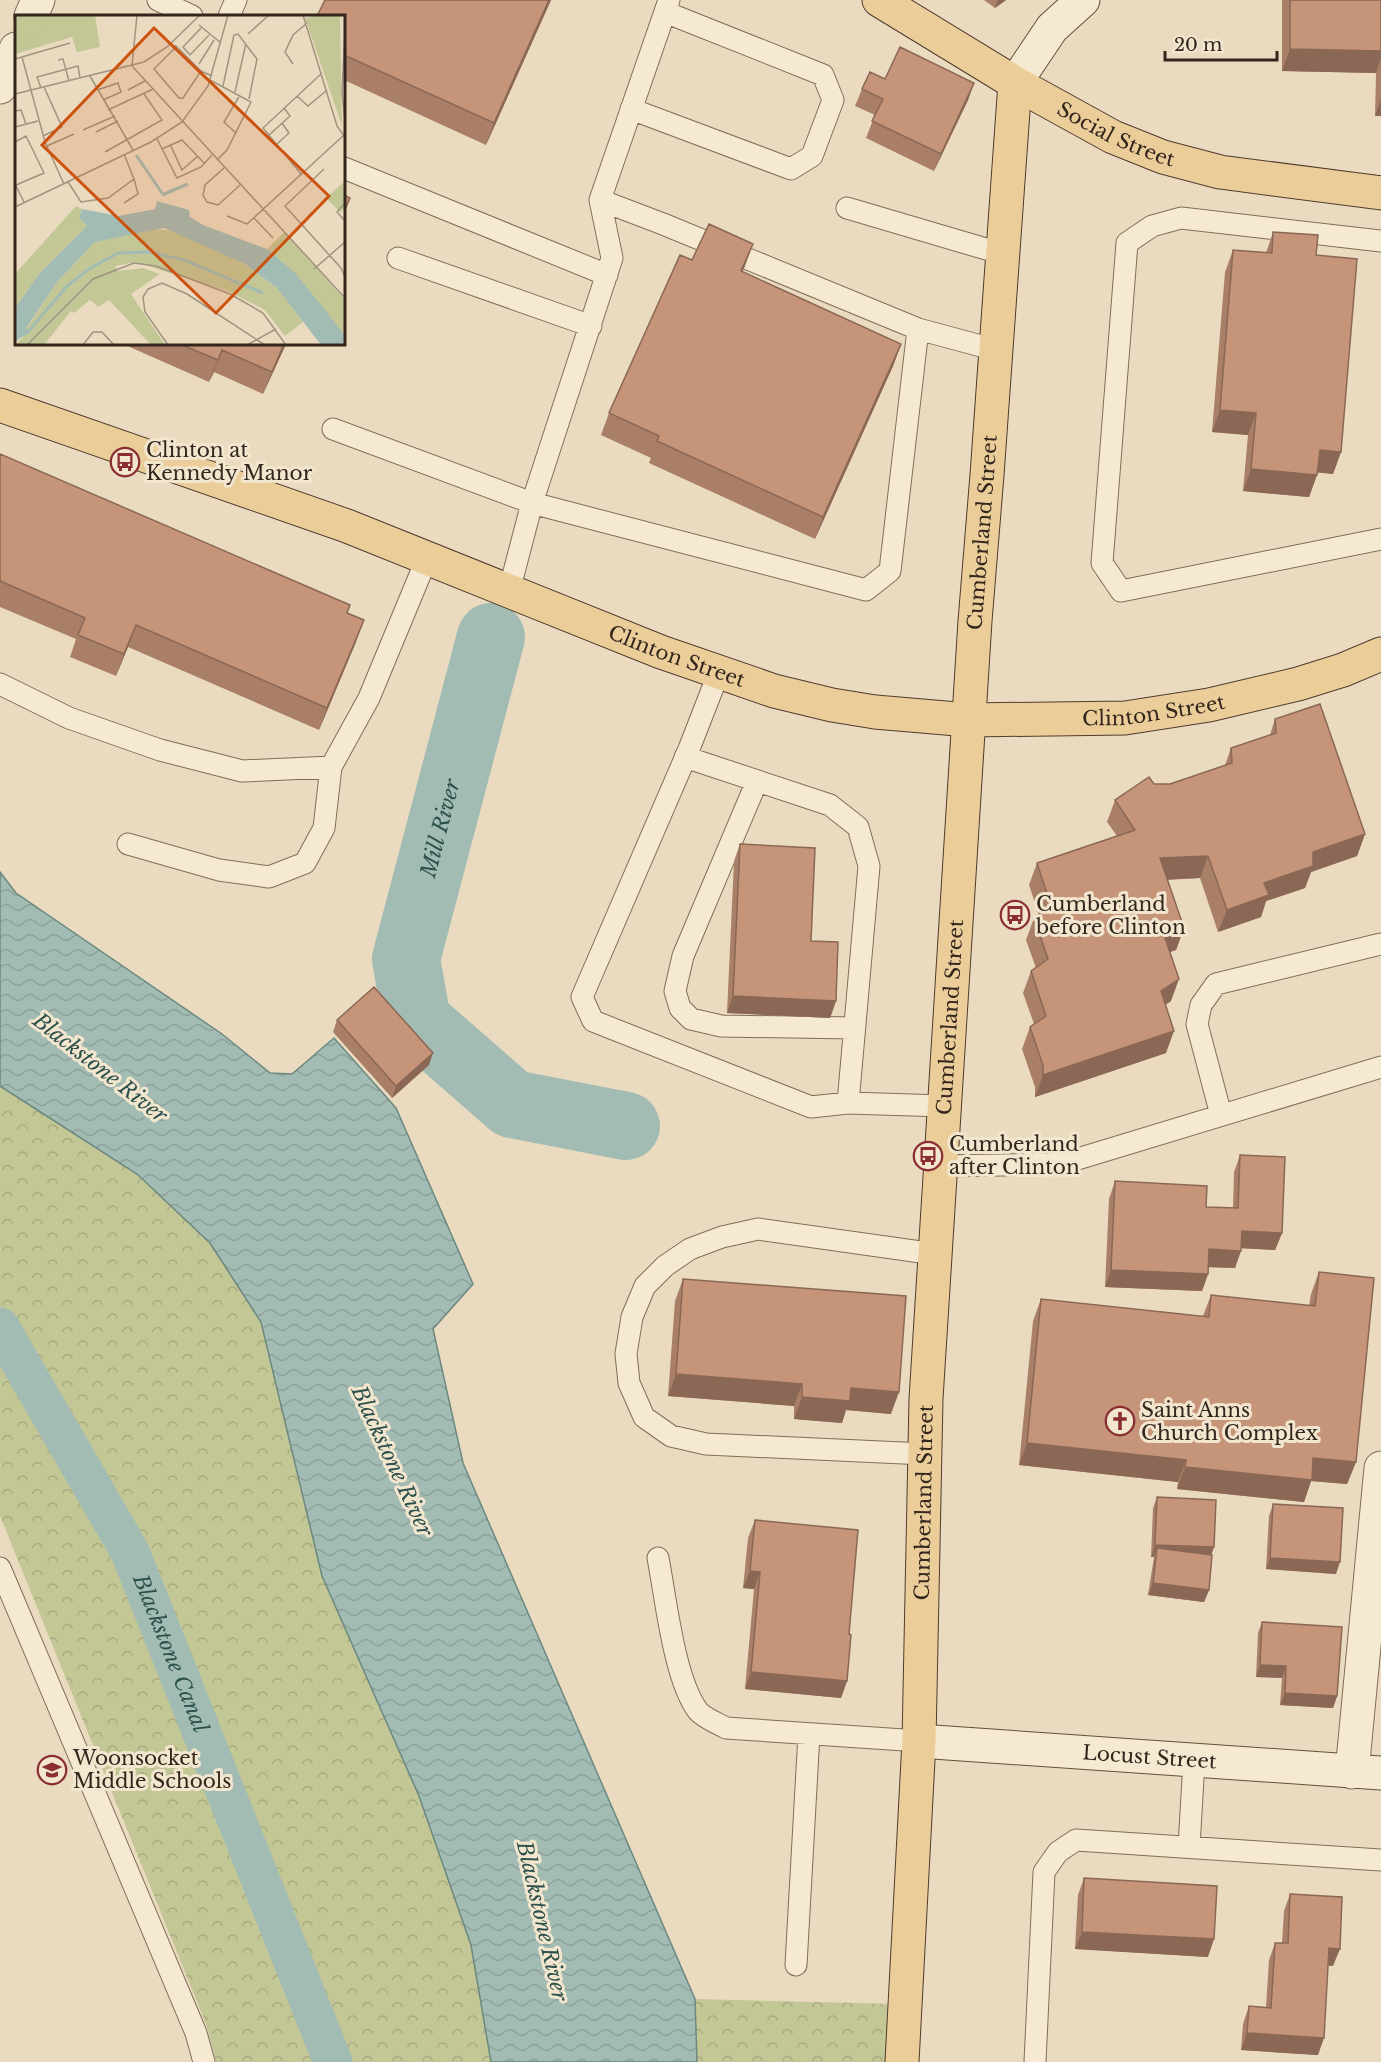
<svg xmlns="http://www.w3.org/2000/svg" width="1381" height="2062" font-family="'Libre Baskerville',serif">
  <defs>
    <pattern id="forest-crowns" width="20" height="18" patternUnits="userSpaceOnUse" patternTransform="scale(1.5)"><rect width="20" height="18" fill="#c3c695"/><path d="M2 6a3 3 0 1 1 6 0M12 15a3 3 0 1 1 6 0" fill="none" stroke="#a8aa80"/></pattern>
    <pattern id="water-waves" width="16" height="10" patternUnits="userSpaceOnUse" patternTransform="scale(1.5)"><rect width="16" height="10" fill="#a3bcb3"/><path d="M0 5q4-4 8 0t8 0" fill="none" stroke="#8da19a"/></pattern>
  </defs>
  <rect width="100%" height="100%" fill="#eadbc0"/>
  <!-- forest -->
  <path fill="url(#forest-crowns)" d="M0,1086L137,1174L210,1243L261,1322L322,1576L419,1796L471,1945L491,2062H216L206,2024L0,1516Z
    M695,1999L898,2004L895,2062H697Z"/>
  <!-- water -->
  <path fill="url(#water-waves)" stroke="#6b8980" stroke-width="1.5" d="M0,872L16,893L222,1034L270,1073L292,1074L334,1038L396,1108L473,1284L433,1329L463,1463L695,1999L697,2062H491L471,1945L419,1796L322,1576L261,1322L210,1243L137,1174L0,1086Z"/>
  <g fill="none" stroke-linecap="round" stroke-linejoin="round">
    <!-- canal -->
    <path stroke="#a3bcb3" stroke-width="39" id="s1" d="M0,1327L130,1552L333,2062"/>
    <!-- river -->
    <g stroke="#a3bcb3" stroke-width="68">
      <path id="s2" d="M417,1021L406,959L491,637"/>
      <path d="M401,1032L417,1021L512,1104L626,1126"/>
    </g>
    <!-- lane casing -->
    <g stroke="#816d5a" stroke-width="23">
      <path id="lane" d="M158,0L192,16
        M229,16L236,0
        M631,109L791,169L812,156L833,100L823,75L665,12
        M344,168L607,275
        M600,200L663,224L918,329L996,350
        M847,208L1003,254
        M1381,241L1181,218L1152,226L1127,243L1102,563L1121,591L1381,539
        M398,258L591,326
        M333,429L532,503L866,590L890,571L918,329
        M509,591L532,503L612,258L600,200L669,0
        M719,672L689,749L582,997L593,1021L811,1107L848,1103L944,1106
        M0,684L69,718L160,750L242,771L331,767L369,698L427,558
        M685,757L830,805L858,827L869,866L848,1103
        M757,781L683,956L675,991L680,1008L691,1019L721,1026L854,1028
        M128,844L219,870L269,877L305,863L324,828L331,767
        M1221,1115L1197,1024L1201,1005L1216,984L1381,944
        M940,1166L1061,1164L1381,1067
        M925,1454L706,1444L671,1436L644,1417L629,1383L626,1354L632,1317L645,1286L665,1266L690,1249L722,1237L758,1229L935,1254
        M658,1558C666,1599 674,1679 698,1711C704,1718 717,1723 726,1728L919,1741
        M0,1568L196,2033L204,2062
        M1189,1847L1194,1761
        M796,1965L809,1734
        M1035,2062L1044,1872L1058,1852L1076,1840L1381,1860"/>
    </g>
    <!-- street casing -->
    <g stroke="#816d5a" stroke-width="35">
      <path id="street" d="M31,16L38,0
        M0,87L16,49
        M1352,1772L1381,1468"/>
    </g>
    <!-- secondary casing -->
    <g stroke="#634e3d" stroke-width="35">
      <g id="secondary">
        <path d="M1015,83L1052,28L1083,0"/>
        <path id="s3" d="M919,1741L1381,1773"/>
      </g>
    </g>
    <!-- primary casing -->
    <g stroke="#4f3b2e" stroke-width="35">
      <g id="primary">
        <path id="s4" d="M879,0L1015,83L1113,137L1163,157L1220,172L1381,193"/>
        <path id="s5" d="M0,405L347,526L661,652L774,691L832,705L875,712L969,720L1125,718L1209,705L1298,684L1343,670L1381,654"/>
        <path id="s6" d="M902,2062L919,1741L926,1399L975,621L987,475L1015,83"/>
      </g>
    </g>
    <!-- lane -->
    <use href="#lane" stroke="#f5e9d2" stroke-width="21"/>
    <!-- street -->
    <use href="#street" stroke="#f5e9d2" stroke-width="33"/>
    <!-- secondary -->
    <use href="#secondary" stroke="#f5e9d2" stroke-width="33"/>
    <!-- primary -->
    <use href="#primary" stroke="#ebcd9a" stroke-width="33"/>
  </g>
  <!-- wall -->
  <path fill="#a97f68" d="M325,0H551L486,145L344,80V16Z
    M984,0H1006L995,8Z
    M1282,0H1381V116H1375L1376,73L1282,71Z
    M885,79L974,83L968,100L934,171L866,138L875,115L855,106L862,89Z
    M1273,232L1316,255L1341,452L1333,474L1318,472L1309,497L1243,491L1248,435L1212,432L1225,272L1233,250L1266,253Z
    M692,260L745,266L742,272L901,344L893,366L815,539L649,463L651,458L601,435L609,413Z
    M123,344H286L263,394L214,372L209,382Z
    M0,454L347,613L356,642L319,730L128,647L116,676L70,657L76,639L0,607Z
    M1275,719L1365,834L1357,856L1311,872L1305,888L1266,901L1261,917L1218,932L1200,878L1167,880L1184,928L1176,950L1169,952L1171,1001L1165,1005L1166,1053L1035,1097V1087L1022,1049L1030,1027L1034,1024L1023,993L1031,971L1036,968L1026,940L1034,918L1039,915L1029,885L1037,863L1117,836L1107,822L1115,800L1154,784H1170L1225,765L1231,748L1270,735Z
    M740,844L836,1001L830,1018L727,1013L734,861Z
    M337,1020L429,1065L392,1098L333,1032Z
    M1240,1155L1282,1233L1275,1250L1241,1248L1235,1268L1209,1267L1208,1274L1202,1291L1105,1287L1109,1199L1115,1181L1206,1207L1233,1208L1234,1172Z
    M1319,1272L1356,1462L1347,1484L1311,1481L1304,1502L1177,1489L1178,1482L1019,1465L1033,1321L1041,1299L1203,1316L1211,1295L1309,1306L1311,1294Z
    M683,1279L891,1414L846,1410L842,1423L794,1419V1406L668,1396L675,1301Z
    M1157,1497L1211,1555L1209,1590L1204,1602L1148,1595L1154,1557H1151L1153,1508Z
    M1273,1504L1336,1574L1266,1569L1269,1516Z
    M755,1520L849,1634L847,1681L841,1698L745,1689L754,1589L743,1588L748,1538Z
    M1262,1622L1337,1696L1333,1708L1280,1705L1282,1678L1256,1677L1258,1633Z
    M1084,1878L1208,1957L1075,1949L1078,1895Z
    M1290,1894L1333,1966L1328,1965L1318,2055L1241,2050L1243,2024L1249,2006L1266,2007L1269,1960L1275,1943H1282L1284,1911Z"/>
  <!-- shaded-wall -->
  <path fill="#8a6855" d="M549,0H551L486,145L494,123Z
    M998,0H1006L995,8Z
    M1290,49L1381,51V58L1376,73L1282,71Z
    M974,83L968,100L934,171L941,154Z
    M1381,99V116H1375Z
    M753,244L745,266L732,293L741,271Z
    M284,344H286L263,394L272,372Z
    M901,344L893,366L815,539L823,517Z
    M222,350L214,372L209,382L218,360Z
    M1220,410L1256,413L1248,435L1212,432Z
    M1320,450L1341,452L1333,474L1312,472Z
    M1251,469L1317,475L1309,497L1243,491Z
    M364,620L356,642L319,730L327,708Z
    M136,625L128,647L116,676L124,654Z
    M1365,834L1357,856L1311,872L1305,888L1266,901L1261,917L1218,932L1227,910L1264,883L1313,852Z
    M1208,856L1200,878L1152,880L1160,858Z
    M1184,928L1176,950L1155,957L1164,935Z
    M1179,979L1171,1001L1153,1013L1161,991Z
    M733,996L836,1001L830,1018L727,1013Z
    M1174,1031L1166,1053L1035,1097L1043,1075Z
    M433,1053L429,1065L392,1098L396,1086Z
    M1242,1231L1282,1233L1275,1250L1236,1248Z
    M1209,1249L1241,1251L1235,1268L1203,1267Z
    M1111,1270L1208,1274L1202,1291L1105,1287Z
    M676,1374L802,1384L794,1406L668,1396Z
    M851,1388L899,1392L891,1414L846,1410L842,1423L794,1419L802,1397Z
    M1027,1443L1186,1460L1178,1482L1019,1465Z
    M1313,1458L1356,1462L1347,1484L1311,1481L1304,1502L1177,1489L1185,1467Z
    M1155,1545L1214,1547L1210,1559L1157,1548L1154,1557H1151Z
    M1270,1558L1340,1562L1336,1574L1266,1569Z
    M750,1571L760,1572L754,1589L743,1588Z
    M1153,1583L1209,1590L1204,1602L1148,1595Z
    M1260,1665L1286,1666L1282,1678L1256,1677Z
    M751,1672L847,1681L841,1698L745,1689Z
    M1285,1693L1337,1696L1333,1708L1280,1705Z
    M1082,1932L1214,1939L1208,1957L1075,1949Z
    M1329,1948L1340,1949L1333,1966L1323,1965Z
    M1247,2033L1324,2038L1318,2055L1241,2050Z"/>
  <!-- building -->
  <path fill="#c59479" stroke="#8a6855" stroke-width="1.5" d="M325,0H549L494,123L344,55V16H317Z
    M1290,0H1381V51L1290,49Z
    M900,47L974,83L941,154L872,121L883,99L862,89L870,72L885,79Z
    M344,195L350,198L344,212Z
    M709,224L753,244L741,271L901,344L823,517L657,441L659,436L609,413L680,255L692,260Z
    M1273,232L1318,235L1316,255L1357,259L1341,452L1320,450L1317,475L1251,469L1256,413L1220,410L1233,250L1272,253Z
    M180,344H284L272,372L222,350L218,360Z
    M0,454L350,605L347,613L364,620L327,708L136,625L124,654L78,635L85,618L0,581Z
    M1320,704L1365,834L1313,852V866L1264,883L1269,895L1227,910L1208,856L1160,858L1184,928L1164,935L1179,979L1161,991L1174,1031L1043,1075V1065L1030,1027L1046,1016L1031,971L1048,959L1034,918L1051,906L1037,863L1135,830L1115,800L1149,777L1154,784H1170L1232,763L1231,748L1276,733L1275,719Z
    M740,844L815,848L811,941L838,942L836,1001L733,996Z
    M374,987L433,1053L396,1086L337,1020Z
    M1240,1155L1285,1157L1282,1233L1242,1231L1241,1251L1209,1249L1208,1274L1111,1270L1115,1181L1207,1186L1206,1207L1238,1208Z
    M1319,1272L1374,1278L1356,1462L1313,1458L1312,1480L1185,1467L1186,1460L1027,1443L1041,1299L1209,1317L1211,1295L1315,1306Z
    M683,1279L906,1296L899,1392L851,1388L850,1401L802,1397V1384L676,1374Z
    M1157,1497L1216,1500L1214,1547L1155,1545Z
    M1273,1504L1343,1508L1340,1562L1270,1558Z
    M755,1520L858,1530L849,1634L851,1635L847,1681L751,1672L760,1572L750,1571Z
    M1157,1548L1212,1555L1209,1590L1153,1583Z
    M1262,1622L1342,1627L1337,1696L1285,1693L1286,1666L1260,1665Z
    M1084,1878L1217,1886L1214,1939L1082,1932Z
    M1290,1894L1342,1897L1340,1949L1329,1948L1324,2038L1247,2033L1249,2006L1271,2008L1275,1943H1288Z"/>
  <!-- icons -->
  <defs>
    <g id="bus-ring" transform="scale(1.5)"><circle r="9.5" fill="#f2e6cf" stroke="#8b2e34" stroke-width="1.5"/><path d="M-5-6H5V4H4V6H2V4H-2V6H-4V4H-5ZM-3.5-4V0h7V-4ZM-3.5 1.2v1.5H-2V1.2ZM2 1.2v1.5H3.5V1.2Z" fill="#8b2e34"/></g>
    <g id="church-ring" transform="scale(1.5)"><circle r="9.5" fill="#f2e6cf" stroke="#8b2e34" stroke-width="1.5"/><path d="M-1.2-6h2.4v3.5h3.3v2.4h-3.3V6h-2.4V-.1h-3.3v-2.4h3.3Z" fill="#8b2e34"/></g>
    <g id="school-ring" transform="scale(1.5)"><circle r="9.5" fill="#f2e6cf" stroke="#8b2e34" stroke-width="1.5"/><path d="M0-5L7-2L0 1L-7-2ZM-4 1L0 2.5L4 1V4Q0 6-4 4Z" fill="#8b2e34"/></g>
  </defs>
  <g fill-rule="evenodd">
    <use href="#bus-ring" x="125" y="462"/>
    <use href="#bus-ring" x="1015" y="915"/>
    <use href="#bus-ring" x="928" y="1156"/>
    <use href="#church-ring" x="1120" y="1421"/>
    <use href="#school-ring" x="52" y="1770"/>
  </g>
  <g text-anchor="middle" stroke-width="6" stroke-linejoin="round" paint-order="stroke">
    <!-- street labels -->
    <g font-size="20" fill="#32261d" stroke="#f2e6cf">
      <text dy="7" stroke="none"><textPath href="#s4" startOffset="273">Social Street</textPath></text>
      <text dy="7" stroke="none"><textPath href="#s6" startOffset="1532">Cumberland Street</textPath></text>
      <text dy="7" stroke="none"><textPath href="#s5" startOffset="722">Clinton Street</textPath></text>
      <text dy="7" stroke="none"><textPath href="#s5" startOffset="1208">Clinton Street</textPath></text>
      <text dy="7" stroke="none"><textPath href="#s6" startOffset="1046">Cumberland Street</textPath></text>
      <text dy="7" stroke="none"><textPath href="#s6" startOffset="560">Cumberland Street</textPath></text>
      <text dy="7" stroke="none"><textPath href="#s3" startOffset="231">Locust Street</textPath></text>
    </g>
    <!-- poi labels -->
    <g font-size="20" fill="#32261d" stroke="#f2e6cf" text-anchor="start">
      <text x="146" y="457">Clinton at<tspan x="146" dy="23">Kennedy Manor</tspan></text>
      <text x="1036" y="911">Cumberland<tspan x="1036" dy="23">before Clinton</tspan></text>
      <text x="949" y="1151">Cumberland<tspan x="949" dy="23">after Clinton</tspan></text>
      <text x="1141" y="1417">Saint Anns<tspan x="1141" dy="23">Church Complex</tspan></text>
      <text x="73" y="1765">Woonsocket<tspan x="73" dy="23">Middle Schools</tspan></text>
    </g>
    <!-- water labels -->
    <g font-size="21" font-style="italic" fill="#2d514c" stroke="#f2e6cf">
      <text dy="7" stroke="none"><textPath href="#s2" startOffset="198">Mill River</textPath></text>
      <text transform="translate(100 1068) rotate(38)" y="7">Blackstone River</text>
      <text transform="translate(392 1461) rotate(65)" y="7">Blackstone River</text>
      <text dy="7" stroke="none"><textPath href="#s1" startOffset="369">Blackstone Canal</textPath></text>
      <text transform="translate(542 1921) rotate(77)" y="7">Blackstone River</text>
    </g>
  </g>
  <!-- overview -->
  <g transform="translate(15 15)">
    <rect width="330" height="330" fill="#eadbc0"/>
    <path d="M61,191L67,194L64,203L72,211L25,258L0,293V259Z" fill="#c3c695"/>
    <path d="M0,0H80L85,32L62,37L57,22L0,39ZM304,0H325L327,111L290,3ZM330,166V193L325,197L311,183ZM137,214L160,216L230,249L262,273L288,307L270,321L250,295L215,277L120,247L100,251L103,256L128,253L145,259L116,279L150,330H136L94,285L83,292L75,285L59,298L56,296L29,330H0L12,318V313L42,267L80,227ZM269,217L330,285V321L282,261L252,234Z" fill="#c3c695"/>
    <path d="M0,0H48L3,31Z" fill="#c3c695"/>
    <path d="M142,186L174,195L175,202L188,210L252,234L280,258L307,291L330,321V330H306L262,273L230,249L149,213L80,227L42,267L12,312V318L0,327V293L25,258L72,211L64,203L67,194L104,201L140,194Z" fill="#a3bcb3"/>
    <path fill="none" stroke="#a3bcb3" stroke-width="3" d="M121,140L147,178M147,180L173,169M0,323L12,318L52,271L74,254L103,238L133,237L169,245L248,278"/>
    <path fill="none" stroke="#a0937f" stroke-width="1.5" d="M288,0L322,111L330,122M184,10L206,28M186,13L168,32L175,40L194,20M330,14L327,78L330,105M233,19L254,0M160,30L186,56L197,61M161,32L139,54L164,83H168L186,56M7,42L30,127L49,169M0,44L55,28M43,45L48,44L54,66M184,49L199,25M278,49L270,37L278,20L292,8M117,51L330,283M117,51L122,0M75,61L118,135M195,65L236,87L212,135L202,145M208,71L219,20L223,19L242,44L234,84M26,73L22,62L63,51L65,63M82,75L103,68L106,77L88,85M113,75L130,66M220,77L231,28M0,79L129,47L152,32L185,0M282,81L293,91L312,75M93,95L138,74M0,96L6,95L11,109M0,112L23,106M68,115L100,101M81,117L103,106M221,118L209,107L225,80M28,121L47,112L29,72M253,121L275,101L269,93M142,124L162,163L186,152L197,140M0,127L11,121L29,158L1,170M155,129L167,155L183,141M261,130L274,118L267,108M32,131L59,119M147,134L167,125L189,148M90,137L147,105L129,79M209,153L190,170L188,180L192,187L203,190L225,170M309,154L270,191L326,253L330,262M287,160L248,113L307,58M53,167L66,187L93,183L119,164L109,139M0,169L9,187M109,188L123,179L119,164M330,188L322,197L330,206M0,192L136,127L167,107L193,71L213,0M212,201L232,209L329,120M239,203L258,223M299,254L330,227M12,330L78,264L119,248L141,251L215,279L248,298L271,330M68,330L78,317H87L99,330M153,330L130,297L128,282L133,274L147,268L172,279L250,330M232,330L261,314"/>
    <path fill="#cd510f" fill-opacity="0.15" stroke="#cd510f" stroke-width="3" d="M139,13L314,181L201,298L27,130Z"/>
    <rect width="330" height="330" fill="none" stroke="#32261d" stroke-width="3"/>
  </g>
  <!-- scale -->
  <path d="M1165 51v9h112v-9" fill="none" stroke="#32261d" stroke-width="3"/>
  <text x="1174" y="51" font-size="18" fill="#32261d" stroke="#f2e6cf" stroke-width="4.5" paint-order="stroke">20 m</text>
</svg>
